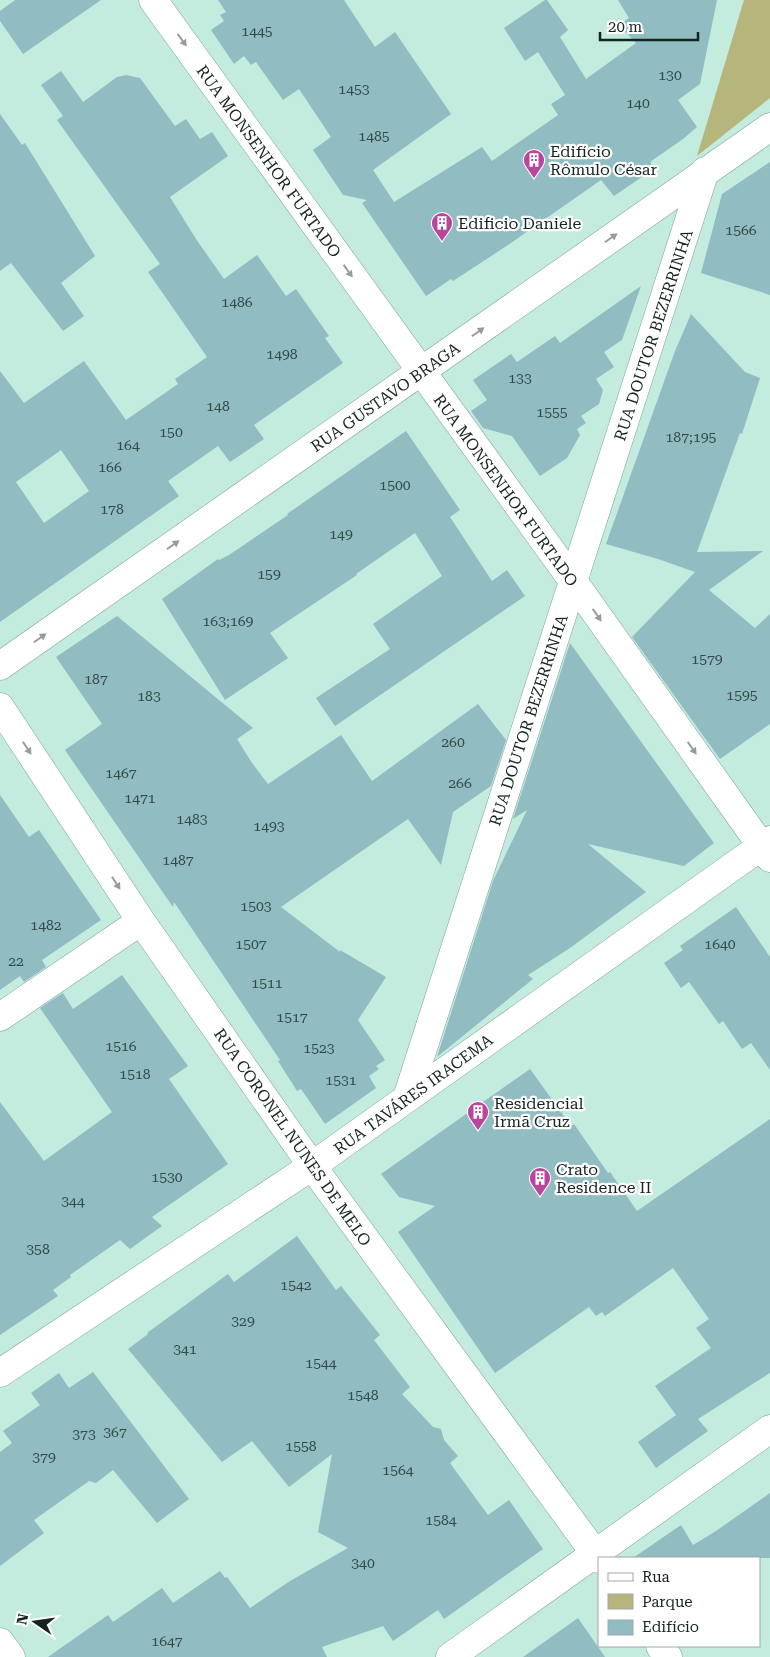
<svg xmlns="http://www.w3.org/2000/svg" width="770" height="1657" font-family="'Roboto Serif',serif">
  <rect width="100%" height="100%" fill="#c3ebde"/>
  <!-- green -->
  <path fill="#b5b57c" d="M744,0H770V98L697,156Z"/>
  <!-- building -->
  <path fill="#91bcc1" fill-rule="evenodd" d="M15,0H101L23,54L0,21V11Z
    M218,0H344L375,47L395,32L451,114L373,170L394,202L482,147L492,161L558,115L551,104L565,95L538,52L525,61L504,28L545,0H547L568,30L560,37L586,79L636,43L619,25L629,18L618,0H717L700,84L678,100L697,127L683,139L650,162L655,168L614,196L601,180L508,245L453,281L451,279L426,296L362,203L367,200L343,195L313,150L331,137L299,89L283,100L256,62L251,65L244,56L234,64L211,30L224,21L220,15L226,12Z
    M61,71L83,102L117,77L126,75L140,78L175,126L186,119L200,139L212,132L228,156L170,197L196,239L224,279L257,255L286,296L296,289L329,336L325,338L343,363L254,425L264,439L230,462L218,446L168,481L179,496L0,622V371L24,403L84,361L126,420L178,384L175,379L207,357L148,272L160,264L57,120L63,116L41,85ZM61,450L89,491L44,523L16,482Z
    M0,114L22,145L25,143L95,256L61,283L84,316L63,331L11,263L0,271Z
    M770,162V295L701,273L722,194Z
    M641,286L622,340L604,352L614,367L596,379L603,390L599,404L581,416L586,423L577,429L580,435L567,458L540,476L512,436L483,428L471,411L487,400L473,380L511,354L517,362L555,336L560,343Z
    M691,314L745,372L760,378L742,434L740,433L697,552L763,551L709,590L755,628L770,614V724L720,759L632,637L695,572L658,559L606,544L675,351Z
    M406,431L460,510L450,517L492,581L507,570L525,596L335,726L316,698L390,649L373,624L442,576L415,533L356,574L357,575L270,633L288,658L225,700L162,599L218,559L219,560L229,555L288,515L287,514Z
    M117,616L253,728L237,739L252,763L268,784L341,735L372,781L478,704L506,740L491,786L453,812L441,865L408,819L281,907L340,952V950L386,977L358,1020L385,1060L376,1066L379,1069L369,1076L376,1088L325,1124L301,1089L297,1091L278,1061L280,1060L174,902L173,907L65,750L102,724L56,657Z
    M570,643L714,843L684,866L588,844L646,892L570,948L528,975L533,979L437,1057L493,881L527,810L513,819Z
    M0,795L29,837L39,830L101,920L42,960L46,967L24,982L20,976L0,990Z
    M736,907L770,957V1070L751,1043L742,1049L723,1021L719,1024L689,982L681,988L664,963L683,950L680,946Z
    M122,975L188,1066L169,1079L228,1164L152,1217L162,1226L130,1249L120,1240L70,1275L71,1277L53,1290L58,1296L0,1335V1102L44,1161L112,1112L40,1008L63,993L73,1009Z
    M530,1069L571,1126L574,1124L608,1173L610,1172L637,1211L770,1119V1373L698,1419L708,1431L656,1468L638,1442L676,1415L655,1386L711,1348L696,1328L709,1319L673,1268L605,1316L602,1312L596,1316L589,1307L495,1373L398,1232L435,1206L399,1197L381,1174Z
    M297,1236L336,1290L341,1286L380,1335L374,1340L410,1387L402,1394L433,1427L441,1429L444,1440L458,1456L450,1463L488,1515L509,1500L543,1549L444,1619L438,1610L393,1641L383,1626L322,1647L327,1657H48L108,1615L113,1622L162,1588L173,1603L220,1571L225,1578L227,1577L250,1608L290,1581L348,1548L318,1532L332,1454L289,1487L252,1441L222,1462L128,1349L148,1334L147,1333L228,1274L234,1282Z
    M93,1372L189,1499L157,1523L113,1470L96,1483L89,1481L34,1520L44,1533L0,1566V1452L12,1443L3,1431L40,1405L31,1393L59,1373L69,1388Z
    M770,1493V1558H633L681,1525L693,1545L716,1531Z
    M578,1618L605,1657H523Z"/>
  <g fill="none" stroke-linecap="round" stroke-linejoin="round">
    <!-- minor casing -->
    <g stroke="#7ca297" stroke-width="29">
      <path id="minor" d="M153,0L573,581L770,858
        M0,666L770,127
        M0,707L141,921L312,1166L599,1559
        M0,1017L141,921
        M407,1098L705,171
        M0,1373L312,1166L770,840
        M0,1642L11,1657
        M660,1646L668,1657
        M450,1657L770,1429"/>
    </g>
    <!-- minor -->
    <use href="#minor" stroke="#fff" stroke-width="28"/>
  </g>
  <!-- one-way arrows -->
  <defs><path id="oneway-solid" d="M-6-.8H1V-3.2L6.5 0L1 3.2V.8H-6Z" transform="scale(1.25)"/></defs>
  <g fill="#969c9b">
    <use href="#oneway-solid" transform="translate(182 40) rotate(54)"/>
    <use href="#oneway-solid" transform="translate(611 238) rotate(-35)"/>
    <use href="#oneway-solid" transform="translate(348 271) rotate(54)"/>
    <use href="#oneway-solid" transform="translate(478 332) rotate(-35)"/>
    <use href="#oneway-solid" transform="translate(173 545) rotate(-35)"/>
    <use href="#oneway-solid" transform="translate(597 615) rotate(55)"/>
    <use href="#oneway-solid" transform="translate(40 638) rotate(-35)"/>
    <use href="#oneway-solid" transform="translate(27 748) rotate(57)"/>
    <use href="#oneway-solid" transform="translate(692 748) rotate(55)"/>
    <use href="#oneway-solid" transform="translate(116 883) rotate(57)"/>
  </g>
  <!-- icons -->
  <defs>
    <g id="building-pin" transform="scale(1.125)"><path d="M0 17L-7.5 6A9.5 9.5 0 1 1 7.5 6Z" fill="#ba459d" stroke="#fff"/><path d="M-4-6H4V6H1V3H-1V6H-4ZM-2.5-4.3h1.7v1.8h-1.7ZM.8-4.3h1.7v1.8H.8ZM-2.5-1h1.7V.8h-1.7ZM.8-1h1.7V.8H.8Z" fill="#fff"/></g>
  </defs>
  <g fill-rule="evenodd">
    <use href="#building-pin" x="534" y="160"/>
    <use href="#building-pin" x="442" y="223"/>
    <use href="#building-pin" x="478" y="1112"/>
    <use href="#building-pin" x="540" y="1178"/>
  </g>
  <g text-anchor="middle" stroke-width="4.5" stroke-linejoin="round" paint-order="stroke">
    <!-- number labels -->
    <g font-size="14" fill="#344a48">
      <text x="257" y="36">1445</text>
      <text x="670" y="80">130</text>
      <text x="354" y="94">1453</text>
      <text x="638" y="108">140</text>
      <text x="374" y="141">1485</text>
      <text x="741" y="235">1566</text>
      <text x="237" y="307">1486</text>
      <text x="282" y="359">1498</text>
      <text x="520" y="383">133</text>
      <text x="218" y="411">148</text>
      <text x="552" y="417">1555</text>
      <text x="171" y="437">150</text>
      <text x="691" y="442">187;195</text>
      <text x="128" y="450">164</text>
      <text x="110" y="472">166</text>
      <text x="395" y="490">1500</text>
      <text x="112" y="514">178</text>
      <text x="341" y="539">149</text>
      <text x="269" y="579">159</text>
      <text x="228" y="626">163;169</text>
      <text x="707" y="664">1579</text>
      <text x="96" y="684">187</text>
      <text x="742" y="700">1595</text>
      <text x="149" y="701">183</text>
      <text x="453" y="747">260</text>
      <text x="121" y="778">1467</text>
      <text x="460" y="788">266</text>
      <text x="140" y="803">1471</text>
      <text x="192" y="824">1483</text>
      <text x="269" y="831">1493</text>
      <text x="178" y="865">1487</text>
      <text x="256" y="911">1503</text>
      <text x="46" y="930">1482</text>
      <text x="251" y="949">1507</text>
      <text x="720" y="949">1640</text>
      <text x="16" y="966">22</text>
      <text x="267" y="988">1511</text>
      <text x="292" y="1022">1517</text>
      <text x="121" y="1051">1516</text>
      <text x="319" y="1053">1523</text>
      <text x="135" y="1079">1518</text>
      <text x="341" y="1085">1531</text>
      <text x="167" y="1182">1530</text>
      <text x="73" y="1206">344</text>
      <text x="38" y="1254">358</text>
      <text x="296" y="1290">1542</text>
      <text x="243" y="1326">329</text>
      <text x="185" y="1354">341</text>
      <text x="321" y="1368">1544</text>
      <text x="363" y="1400">1548</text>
      <text x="115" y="1437">367</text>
      <text x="84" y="1439">373</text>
      <text x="301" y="1451">1558</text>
      <text x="44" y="1462">379</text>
      <text x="398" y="1475">1564</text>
      <text x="441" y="1525">1584</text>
      <text x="363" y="1568">340</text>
      <text x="167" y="1646">1647</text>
    </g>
    <!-- poi labels -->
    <g font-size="16" fill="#152420" stroke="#fff" text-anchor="start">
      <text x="550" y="157">Edifício<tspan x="550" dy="18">Rômulo César</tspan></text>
      <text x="458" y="229">Edificio Daniele</text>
      <text x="494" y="1109">Residencial<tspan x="494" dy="18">Irmã Cruz</tspan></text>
      <text x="556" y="1175">Crato<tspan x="556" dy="18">Residence II</tspan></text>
    </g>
    <!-- street labels -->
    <g font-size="16" fill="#152420" stroke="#fff">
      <text transform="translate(269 161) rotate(54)" y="6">RUA MONSENHOR FURTADO</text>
      <text transform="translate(653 335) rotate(-72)" y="6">RUA DOUTOR BEZERRINHA</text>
      <text transform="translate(385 397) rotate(-35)" y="6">RUA GUSTAVO BRAGA</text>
      <text transform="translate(506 490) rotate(54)" y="6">RUA MONSENHOR FURTADO</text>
      <text transform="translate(528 720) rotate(-72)" y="6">RUA DOUTOR BEZERRINHA</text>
      <text transform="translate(413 1094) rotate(-36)" y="6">RUA TAVÁRES IRACEMA</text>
      <text transform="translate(293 1137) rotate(55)" y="6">RUA CORONEL NUNES DE MELO</text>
    </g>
  </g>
  <!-- legend -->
  <rect x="598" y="1557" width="162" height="90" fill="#ffffff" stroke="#a1a7a6"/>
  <rect x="608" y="1573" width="25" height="8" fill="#ffffff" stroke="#a1a7a6"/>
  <text x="642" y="1582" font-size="15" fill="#152420">Rua</text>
  <rect x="608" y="1594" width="25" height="15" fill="#b5b57c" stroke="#a1a7a6"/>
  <text x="642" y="1607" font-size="15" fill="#152420">Parque</text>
  <rect x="608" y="1620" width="25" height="15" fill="#91bcc1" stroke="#a1a7a6"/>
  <text x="642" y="1632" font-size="15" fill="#152420">Edifício</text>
  <!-- north arrow -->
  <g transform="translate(35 1622) rotate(283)" stroke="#ffffff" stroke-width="4" paint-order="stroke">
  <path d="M0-4L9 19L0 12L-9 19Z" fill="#152420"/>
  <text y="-8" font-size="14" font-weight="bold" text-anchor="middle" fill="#152420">N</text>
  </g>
  <!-- scale -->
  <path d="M600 32v8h98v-8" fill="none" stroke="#152420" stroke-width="2.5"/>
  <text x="608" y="32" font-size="15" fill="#152420" stroke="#ffffff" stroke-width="4" paint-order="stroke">20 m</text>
</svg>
